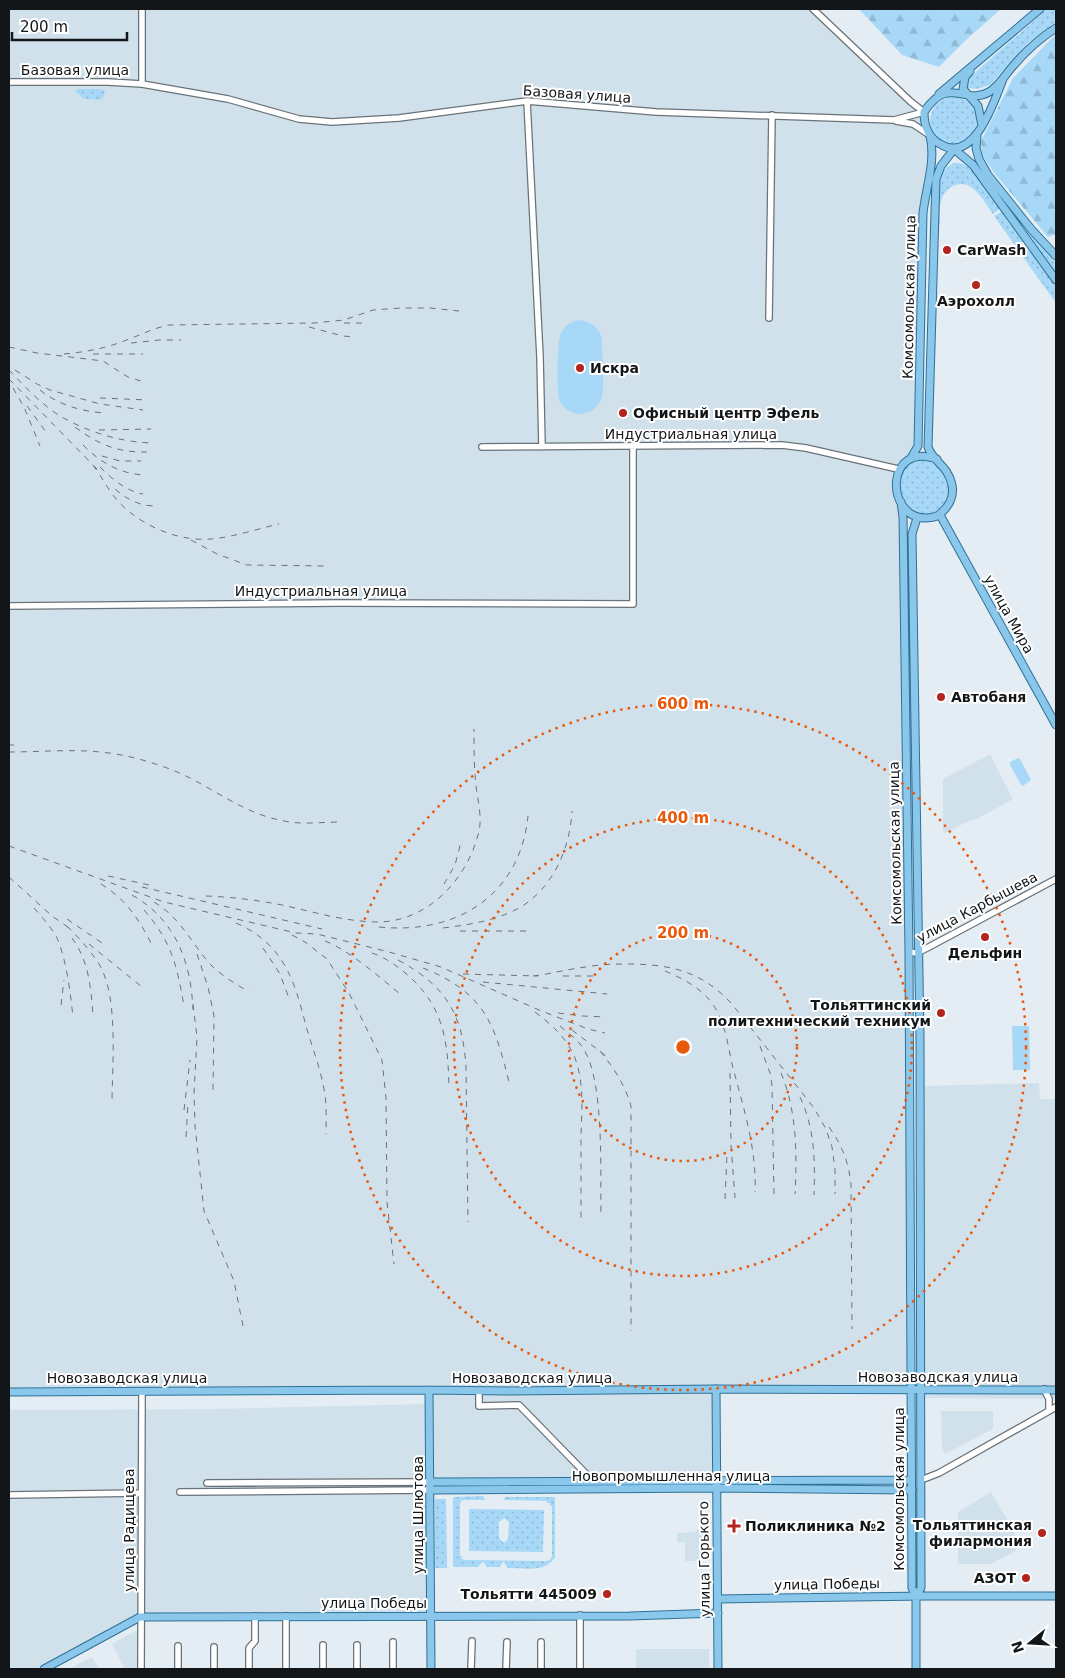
<svg xmlns="http://www.w3.org/2000/svg" width="1065" height="1678" font-family="'DejaVu Sans',sans-serif">
  <defs>
    <pattern id="grass-dots" width="8" height="8" patternUnits="userSpaceOnUse" patternTransform="scale(1.25)"><rect width="8" height="8" fill="#a8d8f8"/><path d="M2 2h.1M6 6h.1" fill="none" stroke="#90b9d4" stroke-width="1.8" stroke-linecap="round"/></pattern>
    <pattern id="forest-firs" width="22" height="20" patternUnits="userSpaceOnUse" patternTransform="scale(1.25)"><rect width="22" height="20" fill="#a8d8f8"/><path d="M5 1l3.5 6h-7zM16 11l3.5 6h-7z" fill="#90b9d4"/></pattern>
  </defs>
  <rect width="100%" height="100%" fill="#e4edf3"/>
  <!-- built -->
  <path fill="#d1e1ec" d="M9,9H814L924,112L931,152L926,191L918,446L898,469L903,505L911,1389L9,1392Z
    M990,754L1013,799L975,820H971L943,834V779Z
    M1039,1083L1040,1099H1056V1399L923,1398L921,1086Z
    M713,1391L714,1478H432L431,1392Z
    M425,1404L429,1614L139,1615L39,1669H9V1410L212,1409Z
    M941,1411H993V1429L945,1454L942,1448Z
    M991,1492L1014,1531L1016,1551L991,1564H958V1512Z
    M696,1530H703V1537H707V1546L702,1547V1551H708V1561H685V1542H677V1533L695,1532Z
    M135,1631H138L137,1669H125L112,1644Z
    M636,1649H709V1669H636Z
    M92,1657L99,1669H69Z"/>
  <!-- grass -->
  <path fill="url(#grass-dots)" fill-rule="evenodd" d="M1047,9H1056V22L1028,43L990,85L977,89L967,88V83L970,77Z
    M77,89H102L105,91L104,96L100,100L84,99L75,91Z
    M930 121a24 24 0 1 1 48 0a24 24 0 1 1-48 0Z
    M953,163C973,160 990,193 1001,208L993,214C987,206 980,193 971,187C960,179 944,188 941,201C939,208 940,217 940,224H938L939,178L942,172Z
    M1002,211C1008,226 1016,228 1023,240L1021,245L1016,247L994,216Z
    M1027,230L1056,263V275L1026,232Z
    M1027,250L1031,251L1056,286V303L1020,253Z
    M918,460C952,459 961,508 931,515C927,516 920,515 916,515C912,511 907,507 904,503C892,486 899,467 918,460Z
    M915,1495H919L917,1587L915,1584Z
    M483,1496L485,1500H464L461,1501L460,1504V1556H462V1559L466,1560L546,1561L550,1560L552,1556V1506H550V1503H547V1501L504,1500L505,1497H555V1557C547,1573 523,1568 508,1568L503,1561L500,1567H487L483,1561L478,1567H453V1497Z
    M435,1499H446L447,1568H435Z
    M469,1509L544,1510L543,1552L469,1551ZM504,1518L509,1522L508,1539L504,1543L499,1538V1522Z"/>
  <!-- forest -->
  <path fill="url(#forest-firs)" d="M859,9H1001L967,39L939,67L902,55Z
    M1056,34V234L1048,237L995,174L982,155L981,141L1013,78Z"/>
  <!-- pitch -->
  <path fill="#a8d8f8" d="M580,320C592,322 598,327 602,338C602,354 605,382 602,397C600,407 589,414 579,414C571,413 564,409 560,402C556,394 557,341 561,333C565,325 571,321 580,320Z
    M1018,758L1020,759L1031,780L1023,786L1021,785L1010,765V762Z
    M1012,1026H1029L1030,1070H1013Z"/>
  <g fill="none" stroke-linecap="round" stroke-linejoin="round">
    <!-- minor casing -->
    <g stroke="#6a7277" stroke-width="8">
      <path id="minor" d="M813,9L911,102L924,112
        M9,82H108L142,84L228,99L299,119L332,122L399,118L527,101L656,112L894,120L924,112
        M142,84V9
        M527,101L540,357L542,447
        M896,121L913,124L928,134
        M769,318L772,115
        M482,447L782,445L806,448L898,469
        M9,606L338,603L633,604V447
        M909,952L917,953L927,948L1056,879
        M1044,1389L1049,1399V1410
        M479,1391V1406L519,1405L593,1481
        M921,1480L939,1473L1056,1407
        M207,1483L430,1482
        M180,1492L430,1490
        M9,1495L141,1493
        M580,1615V1669
        M286,1616V1669
        M393,1642V1669
        M178,1646V1669
        M141,1669L142,1391
        M214,1669V1647
        M249,1669V1648L255,1641V1616
        M323,1669V1645
        M357,1669V1645
        M471,1669L472,1641
        M506,1669L507,1642
        M541,1669V1642"/>
    </g>
    <!-- major casing -->
    <g stroke="#2e7197" stroke-width="9">
      <path id="major" d="M970,71L965,77L963,89L978,106L982,125
        M1003,79C994,102 974,165 940,144C927,137 924,125 924,112C949,74 965,106 989,92C999,86 1005,75 1013,66C1025,52 1040,38 1056,28
        M939,94L1040,9
        M977,136L976,148L979,159L988,175L1031,229L1056,256
        M954,149L973,165L1056,280
        M911,458L918,446L923,213C926,187 936,161 930,136
        M937,459C885,441 885,517 925,518C931,518 938,517 942,512C950,505 954,495 952,485C948,465 933,462 928,447L936,179L941,166L954,149
        M901,502L903,517L909,952L912,1588L916,1596V1669
        M940,515L1056,725
        M716,1389L718,1669
        M429,1390L431,1669
        M9,1392L429,1390L508,1391L716,1389L1056,1390
        M430,1482L911,1480
        M430,1490L716,1488L912,1490
        M916,1596L921,1588L920,1038L912,534L917,518
        M718,1599L926,1596H1056
        M44,1669L140,1617L630,1616L718,1613"/>
    </g>
    <!-- minor -->
    <use href="#minor" stroke="#fff" stroke-width="5.5"/>
    <!-- major -->
    <use href="#major" stroke="#8ac7ea" stroke-width="7"/>
    <!-- rail -->
    <path stroke="#6c7276" stroke-width="1" stroke-dasharray="6 6" stroke-linecap="butt" d="M344,323H366
      M309,327L343,336L355,337
      M131,343L159,340H181
      M9,347L37,353L103,361L128,377L144,382
      M64,354C86,352 108,348 129,339C143,334 154,328 169,325L314,323L344,320L373,310L401,308H430L459,311
      M93,354H143
      M9,370C24,386 41,404 60,416C88,432 120,442 151,443
      M15,370L37,384L50,390L100,404L143,410
      M9,379L97,469
      M13,388L24,407L40,446
      M40,390C59,405 80,411 104,413
      M100,398L148,400
      M27,406L46,432
      M75,427C102,447 120,453 153,452
      M99,430L151,429
      M83,445C101,463 120,474 145,475
      M102,456L120,461H141
      M93,465C102,477 108,490 117,500C139,525 178,542 211,539C234,537 257,529 279,524
      M100,467C112,479 126,491 143,494
      M115,489C127,499 137,505 153,506
      M191,540L217,554L247,565L329,566
      M9,745H14
      M9,752C39,752 70,749 100,752C123,754 145,760 167,768C207,782 239,813 284,821C302,825 322,822 341,822
      M9,846L164,902L296,933L317,934L389,952L441,967L539,1010L588,1029L605,1033
      M108,876L149,885
      M9,877L52,916L72,930
      M101,884C127,900 140,921 153,947
      M444,884L455,865L461,842
      M142,887L322,929
      M132,895C176,920 191,962 193,1010
      M206,896C232,897 257,900 282,905C314,912 346,922 379,922C428,921 466,880 478,835C483,820 478,802 476,786C474,768 474,748 474,729
      M154,902C181,918 191,943 211,965C222,976 236,984 249,992
      M34,908C42,917 50,926 56,936C66,956 71,996 73,1018
      M144,910C172,942 177,966 184,1006
      M67,919L102,943
      M236,923C253,930 270,943 280,958C294,978 300,1003 306,1026C312,1047 320,1067 324,1089C327,1104 326,1119 326,1134
      M67,926C79,938 90,950 99,964C119,997 112,1065 112,1104
      M379,927C456,935 520,896 528,816
      M443,928C466,925 489,922 511,912C550,895 570,851 572,811
      M460,931H529
      M292,935L305,942L327,959L349,993L382,1060L386,1098L387,1202L394,1264
      M72,938C89,961 91,988 93,1016
      M325,941C347,949 381,978 400,994
      M89,944L142,987
      M263,948L280,974L290,1001
      M372,953C387,958 400,968 411,978C445,1010 448,1044 449,1089
      M197,954L208,987L214,1016L213,1091
      M398,960C446,986 463,1014 466,1068L468,1222
      M423,968C486,993 495,1025 510,1086
      M665,971C684,979 703,989 714,1006C725,1023 728,1045 732,1064C743,1106 757,1149 755,1192
      M463,974L538,976
      M533,976C551,974 568,969 586,967C601,964 616,964 632,964C674,965 702,972 732,1004L814,1108L826,1129L832,1147L835,1169V1194
      M563,976H593
      M483,982L607,994
      M193,1004L197,1037L194,1093L195,1126L204,1211L234,1281L243,1326
      M61,1005L64,980
      M535,1012C552,1025 567,1038 575,1058C584,1082 582,1109 581,1134C581,1162 581,1190 581,1218
      M558,1013L582,1016L606,1017
      M560,1026C568,1033 577,1039 583,1048C605,1081 600,1175 601,1216
      M572,1030L606,1056
      M760,1046L770,1073L772,1085L774,1196
      M600,1051C614,1068 625,1085 631,1106V1331
      M730,1073L731,1145L735,1198
      M781,1073C797,1111 797,1153 795,1194
      M800,1097C815,1129 815,1161 814,1195
      M184,1110L190,1060
      M829,1127C842,1145 849,1163 851,1185L852,1329
      M186,1137L188,1103
      M725,1199L727,1154"/>
  </g>
  <!-- distance rings -->
  <g fill="none" stroke="#e8590c" stroke-width="2.5" stroke-dasharray="2.5 5">
    <circle cx="683" cy="1047" r="114"/>
    <circle cx="683" cy="1047" r="229"/>
    <circle cx="683" cy="1047" r="343"/>
  </g>
  <!-- markers -->
  <g fill="#b3231f" stroke="#fff" stroke-width="2">
    <circle cx="947" cy="250" r="5"/>
    <circle cx="976" cy="285" r="5"/>
    <circle cx="580" cy="368" r="5"/>
    <circle cx="623" cy="413" r="5"/>
    <circle cx="941" cy="697" r="5"/>
    <circle cx="985" cy="937" r="5"/>
    <circle cx="941" cy="1013" r="5"/>
    <path d="M731.5 1518.5h5v5h5v5h-5v5h-5v-5h-5v-5h5z"/>
    <circle cx="1042" cy="1533" r="5"/>
    <circle cx="1026" cy="1578" r="5"/>
    <circle cx="607" cy="1594" r="5"/>
  </g>
  <g text-anchor="middle" stroke-width="4" stroke-linejoin="round" paint-order="stroke">
    <!-- street labels -->
    <g font-size="14" fill="#131618" stroke="#fff">
      <text x="75" y="75">Базовая улица</text>
      <text transform="translate(577 94) rotate(4)" y="5">Базовая улица</text>
      <text transform="translate(909 297) rotate(-89)" y="5">Комсомольская улица</text>
      <text x="691" y="439">Индустриальная улица</text>
      <text x="321" y="596">Индустриальная улица</text>
      <text transform="translate(1009 614) rotate(61)" y="5">улица Мира</text>
      <text transform="translate(895 843) rotate(-91)" y="5">Комсомольская улица</text>
      <text transform="translate(977 907) rotate(-28)" y="5">улица Карбышева</text>
      <text x="938" y="1382">Новозаводская улица</text>
      <text x="127" y="1383">Новозаводская улица</text>
      <text x="532" y="1383">Новозаводская улица</text>
      <text x="671" y="1481">Новопромышленная улица</text>
      <text transform="translate(899 1489) rotate(-90)" y="5">Комсомольская улица</text>
      <text transform="translate(418 1515) rotate(-90)" y="5">улица Шлютова</text>
      <text transform="translate(129 1530) rotate(-90)" y="5">улица Радищева</text>
      <text transform="translate(704 1559) rotate(-91)" y="5">улица Горького</text>
      <text transform="translate(827 1584) rotate(-1)" y="5">улица Победы</text>
      <text x="374" y="1608">улица Победы</text>
    </g>
    <!-- poi labels -->
    <g font-size="14" font-weight="bold" fill="#131618" stroke="#fff" text-anchor="start">
      <text x="957" y="255">CarWash</text>
      <text x="976" y="306" text-anchor="middle">Аэрохолл</text>
      <text x="590" y="373">Искра</text>
      <text x="633" y="418">Офисный центр Эфель</text>
      <text x="951" y="702">Автобаня</text>
      <text x="985" y="958" text-anchor="middle">Дельфин</text>
      <text x="931" y="1010" text-anchor="end">Тольяттинский<tspan x="931" dy="16">политехнический техникум</tspan></text>
      <text x="1032" y="1530" text-anchor="end">Тольяттинская<tspan x="1032" dy="16">филармония</tspan></text>
      <text x="745" y="1531">Поликлиника №2</text>
      <text x="1016" y="1583" text-anchor="end">АЗОТ</text>
      <text x="597" y="1599" text-anchor="end">Тольятти 445009</text>
    </g>
  </g>
  <circle cx="683" cy="1047" r="8" fill="#e8590c" stroke="#fff" stroke-width="2.5"/>
  <g font-size="15" text-anchor="middle" font-weight="bold" fill="#e8590c" stroke="#fff" stroke-width="4" stroke-linejoin="round" paint-order="stroke">
    <text x="683" y="709">600 m</text>
    <text x="683" y="823">400 m</text>
    <text x="683" y="938">200 m</text>
  </g>
  <!-- border -->
  <rect width="1065" height="1678" fill="none" stroke="#131618" stroke-width="20"/>
  <!-- north arrow -->
  <g transform="translate(1030 1643) rotate(252)" stroke="#ffffff" stroke-width="4" paint-order="stroke">
  <path d="M0-4L9 19L0 12L-9 19Z" fill="#131618"/>
  <text y="-8" font-size="14" font-weight="bold" text-anchor="middle" fill="#131618">N</text>
  </g>
  <!-- scale -->
  <path d="M12 32v8h115v-8" fill="none" stroke="#131618" stroke-width="2.5"/>
  <text x="20" y="32" font-size="15" fill="#131618" stroke="#ffffff" stroke-width="4" paint-order="stroke">200 m</text>
</svg>
